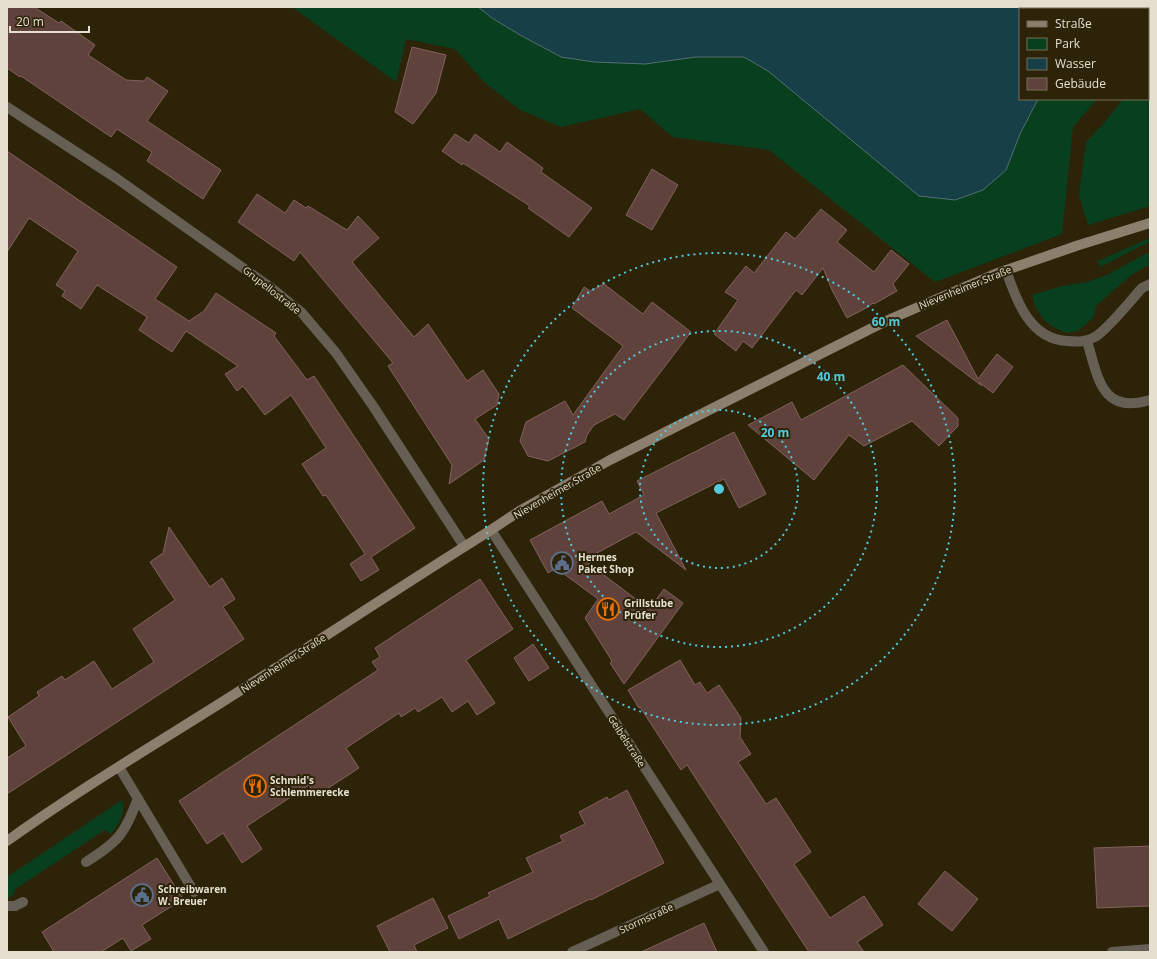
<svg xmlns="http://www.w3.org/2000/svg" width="1157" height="959" font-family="'Open Sans',sans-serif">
  <rect width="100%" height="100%" fill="#2c2308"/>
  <!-- green -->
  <path fill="#08401f" d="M292,7H478L492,18L520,35L561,57H744L768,71L1006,170L1020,134L1038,99H1097L1073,127L1062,234L935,282L769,150L673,137L640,109L561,127L520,110L486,84L455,49L406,39L396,82Z
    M1114,7H1150V40L1148,42V9H1112Z
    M1150,68V206L1088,225L1079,195L1086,142L1104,123L1123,99H1148V71Z
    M1150,238V242C1133,249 1117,259 1100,267L1098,261Z
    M1150,253V265L1143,268L1130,276L1097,305L1093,318L1078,331L1066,333L1053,327L1044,320L1035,306L1032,295L1062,286L1087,282L1107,275L1143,255Z
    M122,800C126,813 119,824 111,834L105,830L15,889L14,894L7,899V877Z"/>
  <!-- water -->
  <path fill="#163f48" stroke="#546f70" d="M478,7H1114L1112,9H1020V99H1038L1020,134L1006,170L983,190L955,200L919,196L768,71L744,57H696L645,64L594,62L561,57L520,35L492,18Z"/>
  <!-- building -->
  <path fill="#60423d" stroke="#82615c" d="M7,7H34L59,23L61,21L95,45L88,55L126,80L144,81L147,77L168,91L147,121L221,170L203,199L147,161L152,152L117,129L111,137L21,76L20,77L7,68Z
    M412,47L446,55L436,93L413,124L395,112Z
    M455,134L469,143L475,134L500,152L507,142L543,168L541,172L592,208L569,237L528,208L530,206L463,163L462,165L442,151Z
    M7,151L177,267L155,299L189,321L204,311L216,293L276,333L274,336L307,380L314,376L415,528L371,557L379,570L361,581L350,564L365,554L326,495L323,496L302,464L326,448L291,395L265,415L243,386L237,391L225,374L238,366L186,331L172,352L139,330L147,317L97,285L81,309L62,296L65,291L56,285L78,251L29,218L7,252Z
    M652,169L678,185L652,230L626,215Z
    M257,194L285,213L294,200L306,208L308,206L347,230L358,216L379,238L352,262L414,337L428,324L467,381L483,370L499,394L497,405L475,419L489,439L484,460L449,484L452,465L388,366L393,363L300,252L294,261L238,222Z
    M821,209L847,230L837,242L874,272L891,250L909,264L893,284L897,291L874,304L873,303L868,307L847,318L832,290L823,268L802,295L796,290L752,348L743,341L736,351L714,334L738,300L725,292L746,266L754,273L786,232L795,239Z
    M604,284L643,314L652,302L691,332L624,420L615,414L594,425L587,435L585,442L548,461L528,456L520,441L526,422L565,401L573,415L623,346L572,308L584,287L590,291Z
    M947,320L978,379L997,354L1013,367L993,393L979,382L982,386L916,336Z
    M903,365L958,418V426L939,446L912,421L864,446L849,435L814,480L748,425L792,402L801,420Z
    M734,432L766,494L739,508L724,479L656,513L686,570L636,532L584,560L649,609L664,589L683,603L624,684L610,663L612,661L585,618L598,599L556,568L548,573L530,540L602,501L609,514L644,495L637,481Z
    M169,527L210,587L222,578L235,599L223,607L244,639L7,794V758L26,746L8,717L39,696L37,692L62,676L65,680L94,661L112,689L154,662L133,629L175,600L150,562L163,553Z
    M480,579L513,629L466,660L495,703L477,715L468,701L452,712L442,697L418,712L415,708L401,717L399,713L346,748L359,768L316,796L309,785L247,826L262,849L242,863L223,833L207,844L179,801L378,670L372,662L380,657L375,648Z
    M533,644L549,668L529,681L514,658Z
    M680,660L695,685L700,682L707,693L719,685L741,718L740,737L751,754L738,762L766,804L776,798L811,852L794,864L830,918L864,896L883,925L857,942L864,952H809L687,765L681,770L640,707L639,708L628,690Z
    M627,790L664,863L591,900L590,899L508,939L499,919L459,939L448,916L490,896L488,893L533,872L526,858L563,841L560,836L585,824L579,812L607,797L609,800Z
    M1150,846V906L1097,908L1094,848Z
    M157,858L183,899L142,925L151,939L131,951L123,938L101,952H54L42,932Z
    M945,871L978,899L952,931L918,904Z
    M433,898L448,928L414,945L417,952H390L377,926Z
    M704,923L717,952H641Z"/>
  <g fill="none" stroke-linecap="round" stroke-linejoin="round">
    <!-- lane -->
    <path stroke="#665f54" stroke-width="10" d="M119,767L194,892
      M86,862C118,842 125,834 138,798
      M7,906H15L23,902"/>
    <!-- street -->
    <path stroke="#665f54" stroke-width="10" d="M7,107L116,178L270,287L302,313L336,353L373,406L464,546
      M1006,270C1016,300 1030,340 1068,341C1078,342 1086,342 1095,337C1109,328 1130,301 1142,288L1150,284
      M1087,341C1098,377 1101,415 1150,400
      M491,530L764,952
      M572,952L720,884
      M1112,952L1150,949"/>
    <!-- secondary -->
    <path stroke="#8c7f6e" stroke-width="10" d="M7,841C81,788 161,741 238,692C323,638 406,583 491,530L521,510L610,460L888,320L995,274L1079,245L1150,223"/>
  </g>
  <!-- distance rings -->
  <g fill="none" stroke="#53cbdc" stroke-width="2" stroke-dasharray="2 4">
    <circle cx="719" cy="489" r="79"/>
    <circle cx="719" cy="489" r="158"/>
    <circle cx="719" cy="489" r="236"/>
  </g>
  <!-- icons -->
  <defs>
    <g id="civic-ring" transform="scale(1.15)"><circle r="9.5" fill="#2c2308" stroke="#5c6f8a" stroke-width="1.5"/><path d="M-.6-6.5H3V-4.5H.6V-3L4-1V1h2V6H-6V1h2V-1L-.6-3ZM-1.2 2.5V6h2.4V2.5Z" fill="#5c6f8a"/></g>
    <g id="restaurant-ring" transform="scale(1.15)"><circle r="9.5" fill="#2c2308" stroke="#e8710a" stroke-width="1.5"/><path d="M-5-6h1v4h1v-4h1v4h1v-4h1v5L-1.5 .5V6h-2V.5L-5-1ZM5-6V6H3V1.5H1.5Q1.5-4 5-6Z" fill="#e8710a"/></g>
  </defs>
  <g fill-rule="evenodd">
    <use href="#civic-ring" x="562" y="563"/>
    <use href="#restaurant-ring" x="608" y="609"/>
    <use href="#restaurant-ring" x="255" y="786"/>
    <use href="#civic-ring" x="142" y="895"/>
  </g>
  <g text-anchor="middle" stroke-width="4" stroke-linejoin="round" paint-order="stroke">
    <!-- street labels -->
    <g font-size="10" fill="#e4dfcf" stroke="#2c2308">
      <text transform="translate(965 287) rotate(-22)" y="4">Nievenheimer Straße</text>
      <text transform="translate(272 290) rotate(38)" y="4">Grupellostraße</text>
      <text transform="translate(557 491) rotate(-30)" y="4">Nievenheimer Straße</text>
      <text transform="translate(283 663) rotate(-33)" y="4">Nievenheimer Straße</text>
      <text transform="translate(627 741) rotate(57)" y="4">Geibelstraße</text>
      <text transform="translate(646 918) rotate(-25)" y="4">Stormstraße</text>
    </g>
    <!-- poi labels -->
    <g font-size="10" font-weight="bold" fill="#e4dfcf" stroke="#2c2308" text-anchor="start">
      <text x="578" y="561">Hermes<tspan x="578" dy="12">Paket Shop</tspan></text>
      <text x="624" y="607">Grillstube<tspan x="624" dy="12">Prüfer</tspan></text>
      <text x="270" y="784">Schmid's<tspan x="270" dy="12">Schlemmerecke</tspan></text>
      <text x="158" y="893">Schreibwaren<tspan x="158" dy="12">W. Breuer</tspan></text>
    </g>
  </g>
  <circle cx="719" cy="489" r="6" fill="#53cbdc" stroke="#2c2308" stroke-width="2"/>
  <g font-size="12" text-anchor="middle" font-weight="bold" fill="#53cbdc" stroke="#2c2308" stroke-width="4" stroke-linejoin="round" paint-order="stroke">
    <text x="886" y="326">60 m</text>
    <text x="831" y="381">40 m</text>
    <text x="775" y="437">20 m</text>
  </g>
  <!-- border -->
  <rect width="1157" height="959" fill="none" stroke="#e4dfcf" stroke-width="16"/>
  <!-- legend -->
  <rect x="1019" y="8" width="130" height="92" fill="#2c2308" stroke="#766e58"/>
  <rect x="1027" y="21" width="20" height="6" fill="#8c7f6e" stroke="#766e58"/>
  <text x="1055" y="28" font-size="12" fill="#e4dfcf">Straße</text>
  <rect x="1027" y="38" width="20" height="12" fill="#08401f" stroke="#766e58"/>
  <text x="1055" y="48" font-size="12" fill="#e4dfcf">Park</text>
  <rect x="1027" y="58" width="20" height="12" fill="#163f48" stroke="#766e58"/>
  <text x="1055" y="68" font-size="12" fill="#e4dfcf">Wasser</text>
  <rect x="1027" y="78" width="20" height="12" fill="#60423d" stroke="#766e58"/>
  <text x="1055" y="88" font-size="12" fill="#e4dfcf">Gebäude</text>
  <!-- scale -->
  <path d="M10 26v6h79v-6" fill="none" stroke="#e4dfcf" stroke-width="2"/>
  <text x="16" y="26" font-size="12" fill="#e4dfcf" stroke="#2c2308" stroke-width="3" paint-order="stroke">20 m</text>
</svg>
